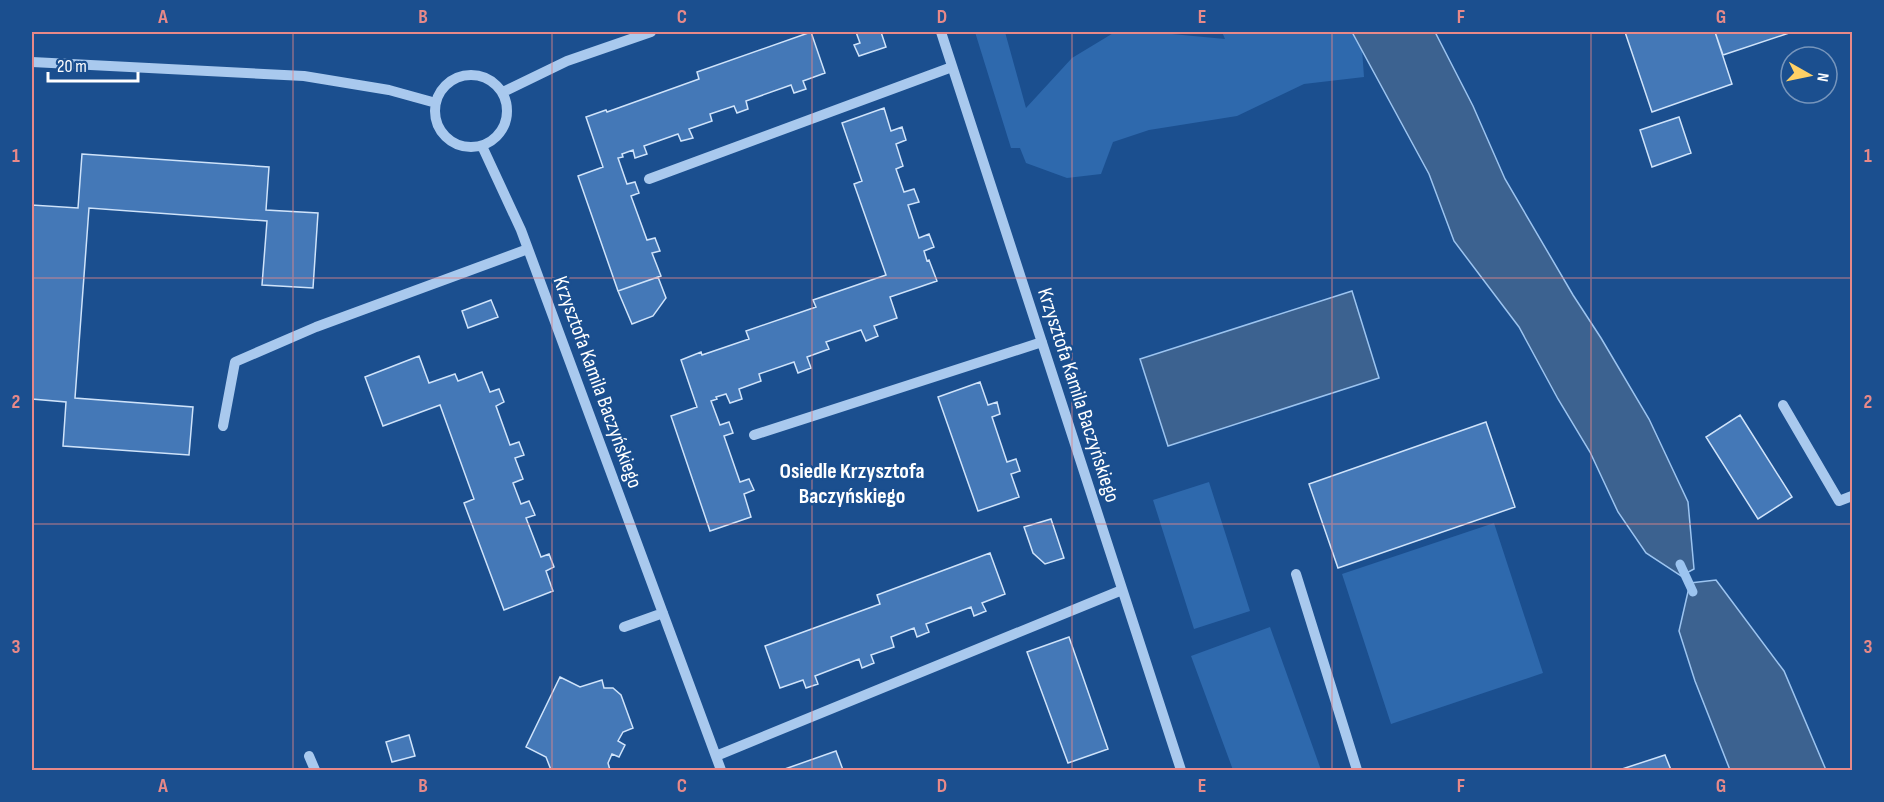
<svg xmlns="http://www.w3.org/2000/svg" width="1884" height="802" font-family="'Sofia Sans Condensed',sans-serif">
  <rect width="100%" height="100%" fill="#1b4f8f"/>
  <!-- green -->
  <path fill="#2e69ad" d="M975,32H1005L1026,108L1072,58L1115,32H1151L1225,39L1222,32H1352L1362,49L1364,77L1304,84L1237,116L1149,130L1113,142L1101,174L1067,178L1026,163L1020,148H1011Z
    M1209,482L1250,611L1194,629L1153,500Z
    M1494,523L1543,673L1391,724L1342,574Z
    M1270,627L1321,770H1233L1191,656Z"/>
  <!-- water -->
  <path fill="#3c6290" stroke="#9cc4f0" stroke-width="1.5" d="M1352,32H1435L1473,106L1505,179L1573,295L1601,338L1649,419L1688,502L1694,569L1681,576L1646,553L1618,512L1590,452L1558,399L1519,327L1454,241L1429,174Z
    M1352,291L1379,378L1168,446L1140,359Z
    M1716,580L1784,671L1826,770H1730L1695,681L1679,631L1690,583Z"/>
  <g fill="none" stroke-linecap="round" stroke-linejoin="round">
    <!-- stream -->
    <path stroke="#9cc4f0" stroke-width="9" d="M1680,564L1693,592"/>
  </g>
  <!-- building -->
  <path fill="#4478b7" stroke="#cfe3fa" stroke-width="1.5" d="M811,32L825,73L803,81L806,89L794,93L791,85L746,101L748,109L737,113L734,106L710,114L712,121L689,129L693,138L681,141L678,134L644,146L647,154L635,158L633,150L622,154L623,157L618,158L627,184L635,182L639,193L631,196L647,240L655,238L660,251L652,253L661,276L618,291L578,176L603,167L586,117L606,110L607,112L699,79L697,72Z
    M856,32H881L886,47L859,56L854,45L860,43Z
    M1625,32H1715L1732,84L1652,112Z
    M1715,32H1792L1723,55Z
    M884,108L891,131L902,127L906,140L896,144L903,166L896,169L904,192L914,189L919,202L908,205L919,238L929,234L934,247L924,251L927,261L929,260L937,281L890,297L897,318L874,326L878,336L866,341L861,330L826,342L829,349L807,357L811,368L798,373L794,362L759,374L761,381L739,389L742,399L730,403L726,394L716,397L717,399L711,401L720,425L729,422L733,433L724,436L740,482L749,479L754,490L744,494L751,517L710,531L671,416L697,407L681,360L701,352L702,355L749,339L746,331L816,307L813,300L886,275L854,184L862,181L842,123Z
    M1679,117L1691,153L1652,167L1640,130Z
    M82,154L269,167L266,210L318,213L313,288L262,285L267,221L89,208L75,398L193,407L189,455L63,446L66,402L32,399V205L78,208Z
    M658,277L666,298L653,316L632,324L618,291Z
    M491,300L498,317L468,328L462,311Z
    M419,356L429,383L455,374L458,381L482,372L490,392L499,389L504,402L496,406L510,445L519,442L524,455L515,458L523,479L513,483L521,504L529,501L535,515L526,518L541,557L549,554L554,567L546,571L553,591L504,610L464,503L474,499L440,405L383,426L365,377Z
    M980,382L988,405L997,402L1000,414L992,417L1007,462L1016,459L1020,471L1011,474L1019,497L978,511L938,397Z
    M1740,415L1792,497L1758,519L1706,437Z
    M1486,422L1515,507L1338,568L1309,484Z
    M1051,519L1064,558L1045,564L1033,553L1024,527Z
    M990,553L1005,594L982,603L986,611L974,616L971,607L926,624L929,632L917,637L914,628L891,637L894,647L871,655L874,663L862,668L859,659L815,676L818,684L806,688L803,680L780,688L765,646L880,604L877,595Z
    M1069,637L1108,749L1068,763L1027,652Z
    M560,677L580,687L602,680L604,688H613L621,695L633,728L623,732L618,741L625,745L619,757L612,754L608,763L610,770H551L546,757L526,747Z
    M409,735L415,756L392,762L386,742Z
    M836,751L843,770H782Z
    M1665,755L1671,770H1619Z"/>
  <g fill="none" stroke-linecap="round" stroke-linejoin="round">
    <!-- minor -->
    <path stroke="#a9c9ee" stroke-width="10" d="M941,32L1181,770
      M32,62L304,76L389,90L436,103
      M435 111a36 36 0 1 1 72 0a36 36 0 1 1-72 0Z
      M503,92L567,61L651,32
      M482,146L521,230L721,770
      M649,179L952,67
      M1783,405L1839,501L1852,496
      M223,426L235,362L316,327L528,249
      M754,435L1042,342
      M1296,574L1357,770
      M624,627L663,613
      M309,756L315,770
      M716,756L1122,590"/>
  </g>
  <!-- grid -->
  <path fill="none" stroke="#e88989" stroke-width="1.5" stroke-opacity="0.55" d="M293,32V770M552,32V770M812,32V770M1072,32V770M1332,32V770M1591,32V770M32,278H1852M32,524H1852"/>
  <g text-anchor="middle" stroke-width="5" stroke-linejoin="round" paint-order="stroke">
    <!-- street labels -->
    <g font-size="21" fill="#fff" stroke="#1b4f8f">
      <text transform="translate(598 382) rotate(70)" y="7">Krzysztofa Kamila Baczyńskiego</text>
      <text transform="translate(1079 395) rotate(72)" y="7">Krzysztofa Kamila Baczyńskiego</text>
    </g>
    <!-- neighbourhood labels -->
    <g font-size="22" font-weight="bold" fill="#fff" stroke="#1b4f8f">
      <text x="852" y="478">Osiedle Krzysztofa<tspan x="852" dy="25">Baczyńskiego</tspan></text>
    </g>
  </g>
  <!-- border -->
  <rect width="1884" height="802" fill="none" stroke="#1b4f8f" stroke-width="66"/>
  <!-- north arrow -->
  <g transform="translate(1809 75) rotate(99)"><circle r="28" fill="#1b4f8f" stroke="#7695bc" stroke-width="1.5"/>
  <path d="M0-4.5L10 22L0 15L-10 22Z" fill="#ffd166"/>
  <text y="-9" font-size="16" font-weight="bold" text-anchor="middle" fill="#ffffff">N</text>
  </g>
  <!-- scale -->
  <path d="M48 72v9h90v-9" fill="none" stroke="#ffffff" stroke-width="3"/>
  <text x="57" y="72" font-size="18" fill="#ffffff" stroke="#1b4f8f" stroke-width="4.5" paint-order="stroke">20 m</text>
  <rect x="33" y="33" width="1818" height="736" fill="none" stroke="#e88989" stroke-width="2"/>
  <g font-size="20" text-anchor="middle" font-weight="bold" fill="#e88989">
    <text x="163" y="23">A</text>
    <text x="423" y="23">B</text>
    <text x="682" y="23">C</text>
    <text x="942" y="23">D</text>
    <text x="1202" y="23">E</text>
    <text x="1461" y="23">F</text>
    <text x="1721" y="23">G</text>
    <text x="16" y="162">1</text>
    <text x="1868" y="162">1</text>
    <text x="16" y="408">2</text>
    <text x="1868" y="408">2</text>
    <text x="16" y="653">3</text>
    <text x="1868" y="653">3</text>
    <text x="163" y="792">A</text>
    <text x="423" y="792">B</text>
    <text x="682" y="792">C</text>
    <text x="942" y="792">D</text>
    <text x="1202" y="792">E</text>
    <text x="1461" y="792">F</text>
    <text x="1721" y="792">G</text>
  </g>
</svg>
